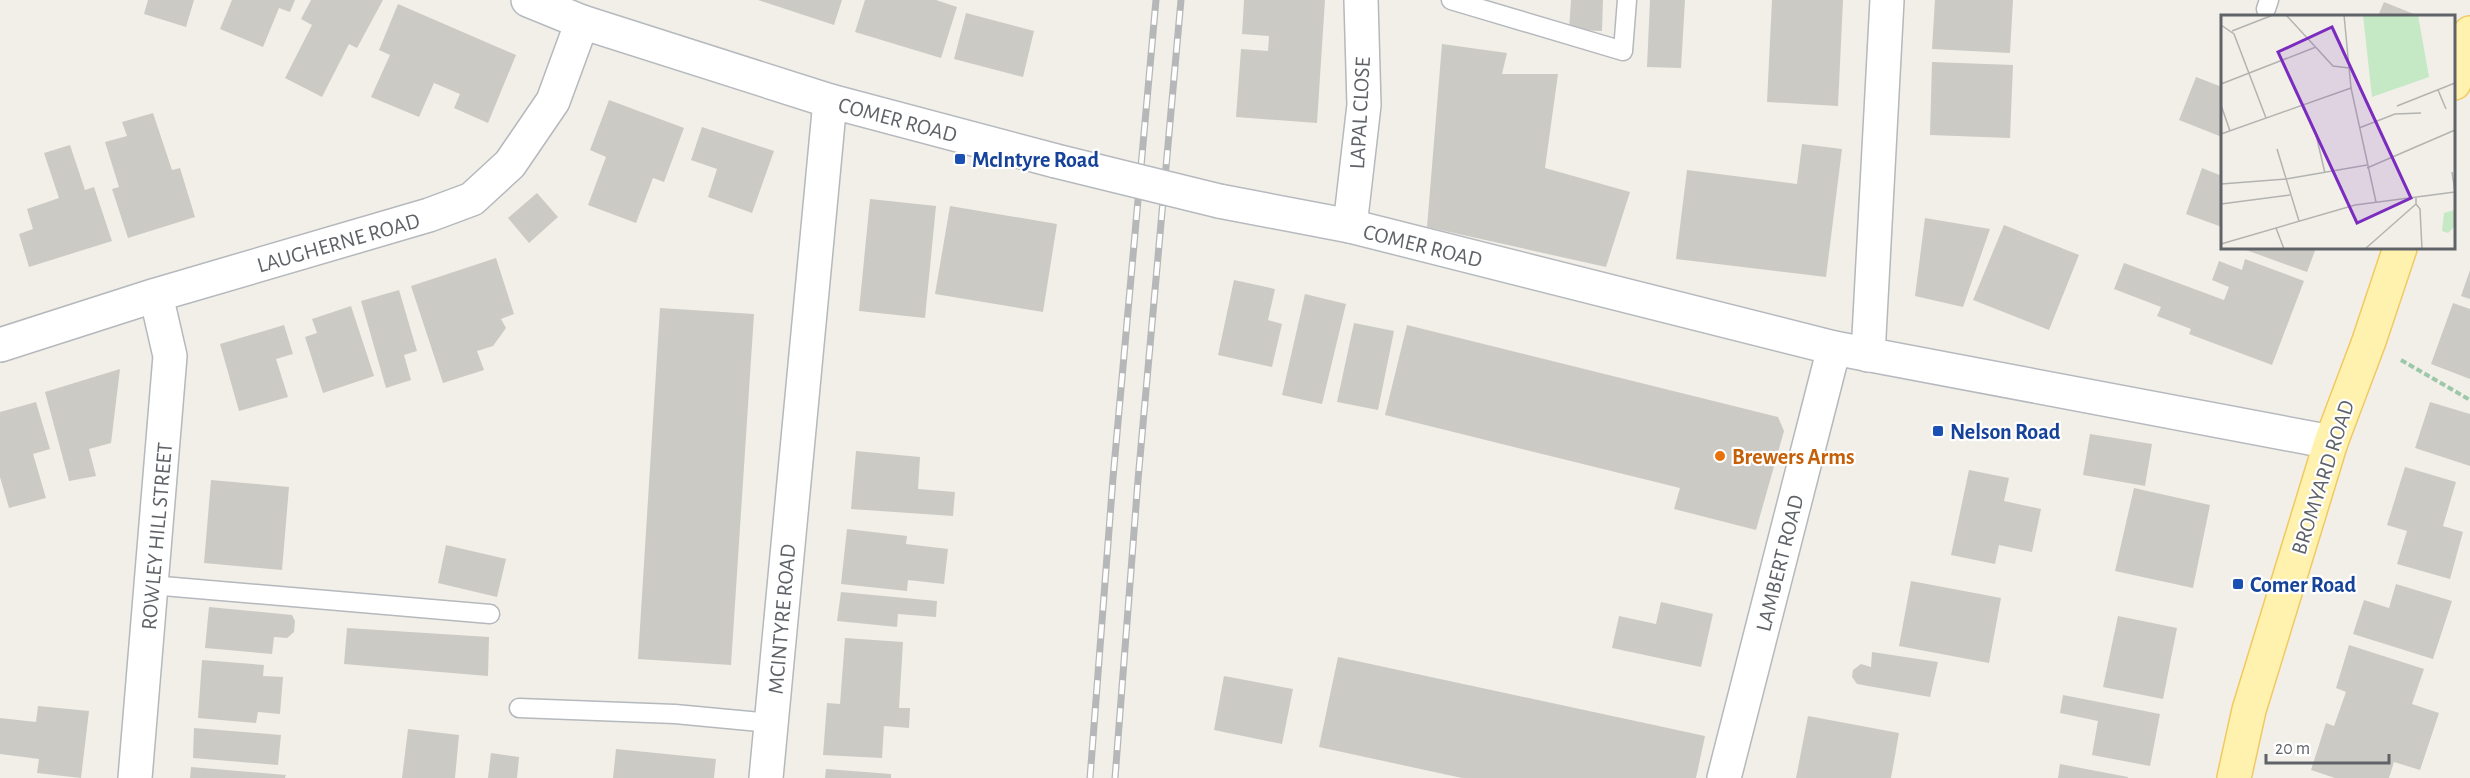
<svg xmlns="http://www.w3.org/2000/svg" width="2470" height="778" font-family="'Alegreya Sans',sans-serif">
  <rect width="100%" height="100%" fill="#f1efe8"/>
  <!-- building -->
  <path fill="#cccac5" d="M148,0H194L186,27L144,14Z
    M232,0H295L290,12L279,8L263,47L220,29Z
    M311,0H383L357,48L349,44L322,97L285,78L312,25L301,19Z
    M758,0H842L834,25Z
    M865,0H936L957,7L941,58L855,32Z
    M1244,0H1325L1317,123L1236,117L1241,49L1268,51L1269,36L1242,34Z
    M1571,0H1603L1602,31L1569,30Z
    M1650,0H1685L1681,68L1647,67Z
    M1772,0H1843L1838,106L1767,102Z
    M1935,0H2013L2010,53L1932,49Z
    M2384,2L2419,16H2378Z
    M398,4L516,55L488,123L454,108L460,94L434,83L419,117L371,97L390,55L379,50Z
    M966,13L1034,31L1023,77L954,59Z
    M1442,44L1507,53L1502,74H1558L1545,168L1630,192L1606,267L1427,227Z
    M1932,62L2013,65L2010,138L1930,135Z
    M2196,77L2222,87V137L2179,120Z
    M609,100L684,128L664,182L653,178L636,223L588,205L606,157L590,150Z
    M153,113L172,170L180,168L195,217L128,238L112,189L119,187L105,142L127,136L122,122Z
    M702,127L774,151L752,213L708,197L717,169L691,160Z
    M1802,144L1842,149L1826,277L1676,259L1687,170L1797,184Z
    M70,145L85,190L94,187L112,241L29,267L19,234L33,229L27,209L59,198L44,153Z
    M2202,168L2222,176V227L2186,214Z
    M537,193L558,217L529,243L508,218Z
    M870,199L936,206L925,318L859,311Z
    M950,206L1057,224L1043,312L935,294Z
    M1925,218L1990,229L1963,307L1915,296Z
    M2004,225L2079,255L2049,330L1973,300Z
    M2247,248H2316L2307,272L2246,250Z
    M496,258L514,314L501,319L506,328L493,346L477,351L484,370L443,383L411,286Z
    M2245,259L2304,281L2272,365L2189,334L2191,329L2157,316L2161,307L2114,289L2124,263L2224,300L2229,287L2212,280L2219,261L2242,270Z
    M2470,270V299L2461,296Z
    M1234,280L1275,289L1268,320L1282,324L1272,367L1218,355Z
    M399,290L417,351L404,355L411,380L386,388L361,301Z
    M1305,294L1346,304L1322,404L1282,395Z
    M2453,303L2470,309V379L2431,364Z
    M351,306L374,376L323,393L305,337L317,333L312,319Z
    M660,308L754,314L731,665L638,659Z
    M1354,323L1394,331L1378,410L1337,402Z
    M284,325L293,354L276,359L288,397L239,411L220,344Z
    M1407,325L1778,417L1784,431L1756,530L1674,509L1680,488L1385,415Z
    M120,369L111,443L89,449L96,476L69,481L45,392Z
    M36,402L50,449L33,454L46,498L9,508L0,477V412Z
    M2430,402L2470,414V466L2415,448Z
    M2090,434L2152,444L2145,486L2083,475Z
    M856,451L920,457L918,489L955,492L953,516L851,509Z
    M2405,467L2456,482L2443,526L2463,532L2450,579L2397,564L2407,531L2387,525Z
    M1969,470L2009,478L2004,501L2041,509L2032,552L1999,545L1995,564L1951,555Z
    M211,480L289,487L282,570L204,563Z
    M2134,488L2210,505L2193,588L2115,571Z
    M847,529L907,536L906,544L948,549L944,584L908,580L907,591L841,584Z
    M446,545L506,559L497,597L438,583Z
    M1911,581L2001,598L1989,663L1899,646Z
    M2396,584L2452,601L2433,659L2353,634L2364,600L2389,608Z
    M841,592L937,601L936,617L898,614L897,627L837,621Z
    M1661,602L1713,614L1701,667L1612,648L1619,616L1656,624Z
    M209,607L292,615L295,621L294,632L287,638L274,637L272,654L205,648Z
    M2118,616L2177,628L2163,699L2103,687Z
    M347,628L489,637L488,676L344,664Z
    M845,638L903,642L899,708H910L909,728L884,726L882,758L823,755L827,703L840,704Z
    M2349,645L2424,669L2412,704L2439,713L2420,770L2394,762L2389,778H2335L2311,770L2326,723L2334,726L2346,692L2336,688Z
    M1872,652L1938,662L1930,697L1857,684L1852,677L1853,670L1861,664L1871,667Z
    M1338,657L1705,736L1696,778H1462L1319,747Z
    M202,660L264,665L263,676L283,677L280,714L258,712L256,723L198,718Z
    M1224,676L1293,689L1282,744L1214,730Z
    M2063,695L2160,714L2150,766L2092,755L2098,721L2060,713Z
    M38,706L89,711L81,778L37,773L39,759L0,754V718L36,722Z
    M1808,716L1899,733L1891,778H1796Z
    M194,728L281,735L278,765L193,758Z
    M408,729L459,735L455,778H402Z
    M616,749L716,759L714,778H613Z
    M491,753L519,757L517,778H488Z
    M2060,764L2128,777V778H2058Z
    M191,767L286,775L285,778H190Z
    M826,769L891,774V778H825Z"/>
  <g fill="none" stroke-linecap="round" stroke-linejoin="round">
    <!-- lane casing -->
    <g stroke="#b5b8bc" stroke-width="21">
      <path id="lane" d="M1451,0L1623,51L1627,0
        M2266,9L2269,0
        M151,585L490,614
        M519,708L675,714L771,723"/>
    </g>
    <!-- street casing -->
    <g stroke="#b5b8bc" stroke-width="36">
      <path id="street" d="M1350,226L1364,105L1361,0
        M0,345L156,295L429,215L472,199L510,164L553,101L582,22
        M1868,355L1887,0
        M135,778L170,356L156,295
        M766,778L830,101
        M1724,778L1834,348"/>
    </g>
    <!-- secondary casing -->
    <g stroke="#b6babf" stroke-width="36">
      <path id="secondary" d="M528,0L582,22L830,101L1056,161
        M1219,201L1350,226L1834,348L2331,442"/>
    </g>
    <!-- primary casing -->
    <g stroke="#f2c960" stroke-width="36">
      <path id="primary" d="M2454,83L2470,33
        M2234,778L2249,710L2331,442L2369,341L2400,248"/>
    </g>
    <!-- path -->
    <path stroke="#9cc7a9" stroke-width="4" stroke-dasharray="6 3" stroke-linecap="butt" d="M2401,360L2470,400"/>
    <!-- lane -->
    <use href="#lane" stroke="#fff" stroke-width="18"/>
    <!-- street -->
    <use href="#street" stroke="#fff" stroke-width="33"/>
    <!-- secondary -->
    <use href="#secondary" stroke="#fff" stroke-width="33"/>
    <!-- primary -->
    <use href="#primary" stroke="#fff2af" stroke-width="33"/>
    <!-- rail casing -->
    <g stroke="#b6b7b8" stroke-width="7">
      <path id="rail" d="M1090,778L1113,478L1156,0
        M1115,778L1138,480L1181,0"/>
    </g>
    <!-- rail -->
    <use href="#rail" stroke="#fff" stroke-width="4.5" stroke-dasharray="14" stroke-linecap="butt"/>
    <!-- secondary-bridge casing -->
    <g stroke="#b6babf" stroke-width="36" stroke-linecap="butt">
      <path id="secondary-bridge" d="M1056,161L1219,201"/>
    </g>
    <!-- secondary-bridge -->
    <use href="#secondary-bridge" stroke="#fff" stroke-width="33"/>
  </g>
  <!-- markers -->
  <g fill="#1a4fb4" stroke="#fff" stroke-width="2">
    <rect x="954" y="153" width="12" height="12" rx="3"/>
    <rect x="1932" y="425" width="12" height="12" rx="3"/>
    <rect x="2232" y="578" width="12" height="12" rx="3"/>
  </g>
  <circle fill="#e8710a" stroke="#fff" stroke-width="2" cx="1720" cy="456" r="6"/>
  <g text-anchor="middle" stroke-width="4.5" stroke-linejoin="round" paint-order="stroke">
    <!-- street labels -->
    <g font-size="22" fill="#5f6368" stroke="#fff">
      <text transform="translate(1359 113) rotate(-87)" y="8">LAPAL CLOSE</text>
      <text transform="translate(898 119) rotate(15)" y="8">COMER ROAD</text>
      <text transform="translate(338 242) rotate(-16)" y="8">LAUGHERNE ROAD</text>
      <text transform="translate(1423 245) rotate(14)" y="8">COMER ROAD</text>
      <text transform="translate(2322 477) rotate(-72)" y="8">BROMYARD ROAD</text>
      <text transform="translate(156 536) rotate(-85)" y="8">ROWLEY HILL STREET</text>
      <text transform="translate(1779 563) rotate(-76)" y="8">LAMBERT ROAD</text>
      <text transform="translate(781 619) rotate(-85)" y="8">MCINTYRE ROAD</text>
    </g>
    <!-- transit labels -->
    <g font-size="22" font-weight="bold" fill="#164399" stroke="#fff" text-anchor="start">
      <text x="972" y="167">McIntyre Road</text>
      <text x="1950" y="439">Nelson Road</text>
      <text x="2250" y="592">Comer Road</text>
    </g>
    <!-- food labels -->
    <g font-size="22" font-weight="bold" fill="#c56008" stroke="#fff" text-anchor="start">
      <text x="1732" y="464">Brewers Arms</text>
    </g>
  </g>
  <!-- overview -->
  <g transform="translate(2221 15)">
    <rect width="234" height="234" fill="#f1efe8"/>
    <path d="M142,0H197L208,62L151,82ZM234,195V211L227,218L221,216L223,198Z" fill="#c5e8c5"/>
    <path fill="none" stroke="#b3b3b1" stroke-width="1.5" d="M65,0L112,51L128,53M123,0L130,73L155,187M0,10L13,19L45,103M11,16L52,0M0,69L95,32M217,75L225,94M0,90L9,116M176,91L234,68M138,113L174,99L200,98M0,119L130,73M95,120L104,158M56,134L78,206M146,153L234,115M231,157L234,177M0,169L65,164L146,150M0,189L69,180M195,189L199,194L201,234M55,213L63,234M0,229L134,190L234,177M144,234L195,189V183"/>
    <path fill="#7b2cbf" fill-opacity="0.15" stroke="#7b2cbf" stroke-width="3" d="M111,12L190,183L136,208L57,37Z"/>
    <rect width="234" height="234" fill="none" stroke="#5f6368" stroke-width="3"/>
  </g>
  <!-- scale -->
  <path d="M2266 754v9h123v-9" fill="none" stroke="#5f6368" stroke-width="3"/>
  <text x="2275" y="754" font-size="18" fill="#5f6368" stroke="#ffffff" stroke-width="4.5" paint-order="stroke">20 m</text>
</svg>
